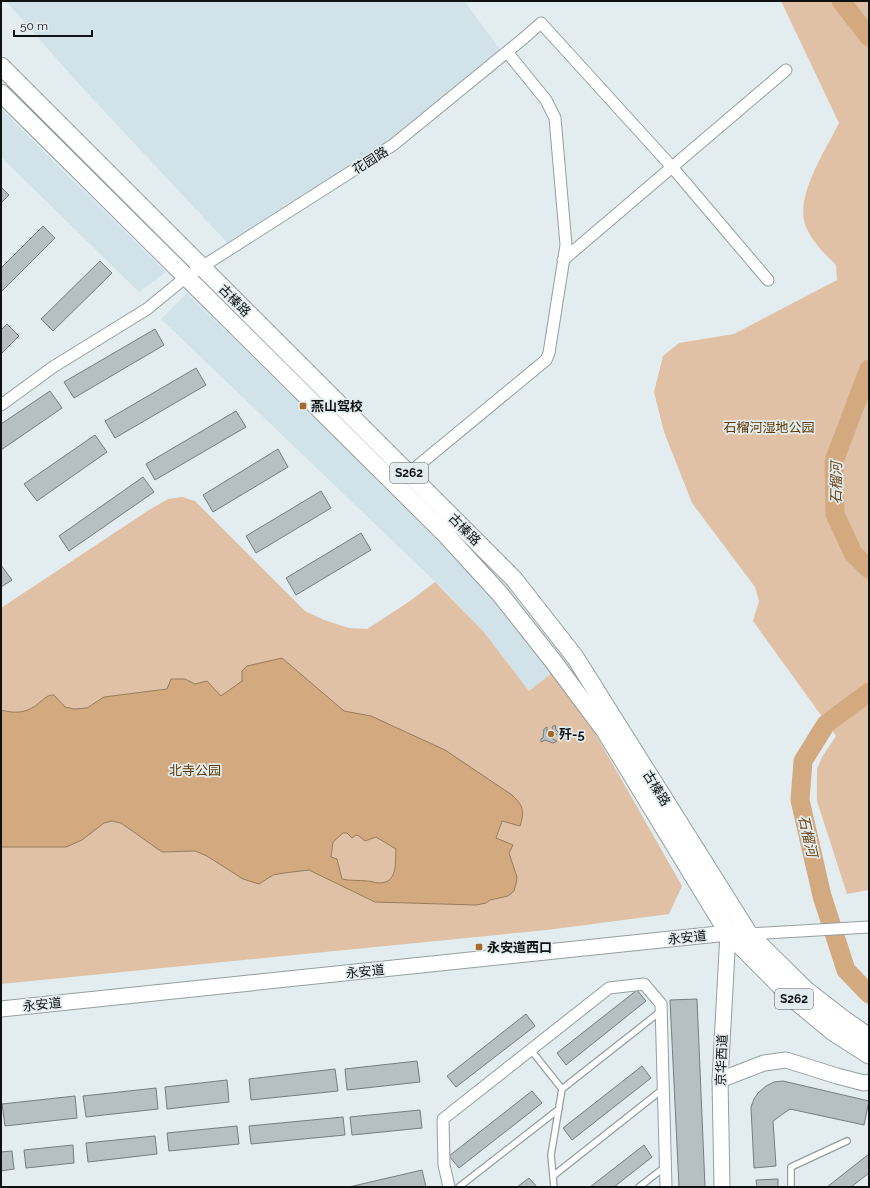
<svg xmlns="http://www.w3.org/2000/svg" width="870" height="1188" font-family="Raleway,'Noto Sans SC',sans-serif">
  <rect width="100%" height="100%" fill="#e3edef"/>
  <!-- built -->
  <path fill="#d1e3e8" d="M6,1H464L508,60L398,148L234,250L77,82Z
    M1,109L166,272L139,292L1,157Z
    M187,293L444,545L506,610L553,672L529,691L483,631L448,594L161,319Z"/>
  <!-- green -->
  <path fill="#e0c1a5" d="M781,1H869V890L847,894L817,801V769L822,757L836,736L753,621L759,601L755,587L692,503L664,432L654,392L663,356L679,343L734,334L837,280L836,265C825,254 814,244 807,229C792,199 826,150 839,123Z
    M182,497L195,501L305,611L324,620L349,628L367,629L410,601L435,582L483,631L529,691L553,672L591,726L682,886L669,914L547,930L1,984V608L149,510L168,499Z"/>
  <!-- water -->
  <path fill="#d3a980" stroke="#987c5f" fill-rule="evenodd" d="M282,658L344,711L371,716L445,750L512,795C523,805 525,811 520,826L502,821L496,838L513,845L509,853L517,877L516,884L514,891L508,896L490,900L486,903L476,905L375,902L309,870L284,873L273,875L259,884L243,879L207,856L195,851L162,852L121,823L112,821L104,823L82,840L66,847H1V710C16,714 28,713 40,702C45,698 47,695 54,695L65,707L74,709L87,708L104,697L167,689L171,679H185L195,684L207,681L221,696L242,681V671L247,666ZM343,833H347L352,838L356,835L359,836L365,841L376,837L396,849C395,863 398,883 379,883C375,883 371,881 367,881C358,880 350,881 342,879L337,859L331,857L333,842Z"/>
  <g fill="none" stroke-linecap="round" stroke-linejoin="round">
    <!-- river -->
    <path stroke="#d3a980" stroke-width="19" d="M841,1L869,37
      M869,369L834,461L835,514L853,553L869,569
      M869,692L826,724L803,761L800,800L822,896L846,970L869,994"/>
  </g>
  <!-- building -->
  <path fill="#b6bfc1" stroke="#757d7f" d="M1,187L9,195L1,203Z
    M43,226L55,238L1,292V268Z
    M100,261L112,273L53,331L41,319Z
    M7,324L19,336L1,354V330Z
    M155,329L164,345L74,398L64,382Z
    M196,368L206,385L115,438L105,421Z
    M50,391L62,408L1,450V424Z
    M236,411L246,427L155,480L146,464Z
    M95,435L107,452L37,501L24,484Z
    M278,449L288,467L213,512L203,495Z
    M143,477L154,492L69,551L59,536Z
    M321,491L331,508L256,553L246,536Z
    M361,533L371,550L296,595L286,578Z
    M1,565L12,580L1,587Z
    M555,725L556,730L560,734L558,735L555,734L549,737L557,741L553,743L545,740L541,742V739L543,738L544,729L547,727V735L553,731L552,727Z
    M637,990L646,1001L566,1065L557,1053Z
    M697,999L705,1187H679L670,1000Z
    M526,1014L535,1026L456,1087L447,1076Z
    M417,1061L420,1082L347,1090L345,1069Z
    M642,1066L651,1078L572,1140L563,1128Z
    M335,1069L338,1091L251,1100L249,1079Z
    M227,1080L229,1102L167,1109L165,1087Z
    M783,1081L869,1101L864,1125L790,1109L773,1121L776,1166L754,1168L751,1107L754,1099L758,1093L766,1086L774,1082Z
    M156,1088L158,1109L86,1117L83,1096Z
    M532,1091L542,1103L459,1168L449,1156Z
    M75,1096L77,1118L5,1126L2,1104Z
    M420,1110L422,1128L352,1135L350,1117Z
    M343,1117L345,1135L251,1144L249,1126Z
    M237,1126L239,1144L169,1151L167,1133Z
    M155,1136L157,1154L88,1162L86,1143Z
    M73,1145L74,1163L26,1168L24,1150Z
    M644,1145L652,1157L614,1187H590Z
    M12,1151L14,1169L1,1171V1152Z
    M869,1154V1173L851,1187H827Z
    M422,1170L426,1187H349Z
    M529,1178L537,1187H517Z
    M778,1179V1187H757L756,1180Z"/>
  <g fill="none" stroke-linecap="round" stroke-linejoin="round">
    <!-- lane casing -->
    <g stroke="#959ea0" stroke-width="8">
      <path id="lane" d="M531,1050L562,1089L551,1155L554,1187
        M562,1089L661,1011
        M553,1176L663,1089
        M459,1187L559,1109
        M639,1187L665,1167
        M791,1187V1167L847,1141"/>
    </g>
    <!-- street casing -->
    <g stroke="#959ea0" stroke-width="13">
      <path id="street" d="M563,260L786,70
        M1,405L53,367L147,309L186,277L393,145L524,38L541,23L672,167L768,280
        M403,478L546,360L549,353L566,245L555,118L546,100L507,52
        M749,934L869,927
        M449,1187L444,1165L443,1119L609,988L644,984L661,1004L666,1187"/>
    </g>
    <!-- secondary casing -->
    <g stroke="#959ea0" stroke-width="17">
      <path id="secondary" d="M1,1009L728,933H738
        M720,1080L764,1063L786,1060L837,1076L864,1083L869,1082
        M722,1187L720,1080L728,933"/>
    </g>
    <!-- primary casing -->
    <g stroke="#959ea0" stroke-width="19">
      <path id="primary" d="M1,66L514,579L575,657L749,934L806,990L842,1018L869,1037
        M1,93L446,535L500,594L553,661L605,731L728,933L792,998L833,1032L869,1055"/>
    </g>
    <!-- lane -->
    <use href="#lane" stroke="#fff" stroke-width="5.5"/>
    <!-- street -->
    <use href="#street" stroke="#fff" stroke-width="11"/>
    <!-- secondary -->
    <use href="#secondary" stroke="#fff" stroke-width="15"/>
    <!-- primary -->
    <use href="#primary" stroke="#fff" stroke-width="17"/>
  </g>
  <!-- markers -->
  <g fill="#a56b2b" stroke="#e3edef" stroke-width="1.5">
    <rect x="299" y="402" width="8" height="8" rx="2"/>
    <circle cx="551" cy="734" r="4"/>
    <rect x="475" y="943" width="8" height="8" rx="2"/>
  </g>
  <g text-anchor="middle" stroke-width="3.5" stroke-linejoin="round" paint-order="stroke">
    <!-- shield labels -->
    <g fill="#e3edef" stroke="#4f5455" stroke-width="1">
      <rect x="390" y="463" width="38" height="20" rx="3"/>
      <rect x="775" y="989" width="38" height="20" rx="3"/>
    </g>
    <g font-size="12" font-weight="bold" fill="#0f1213">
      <text x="409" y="477">S262</text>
      <text x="794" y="1003">S262</text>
    </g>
    <!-- street labels -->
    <g font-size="13" fill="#0f1213" stroke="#e3edef">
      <text transform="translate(370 160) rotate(-32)" y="5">花园路</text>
      <text transform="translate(235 300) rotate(45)" y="5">古榛路</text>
      <text transform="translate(465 529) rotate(45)" y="5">古榛路</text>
      <text transform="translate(657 788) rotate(58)" y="5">古榛路</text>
      <text transform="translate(687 937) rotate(-6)" y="5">永安道</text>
      <text transform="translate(365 971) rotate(-6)" y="5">永安道</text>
      <text transform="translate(42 1004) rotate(-6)" y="5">永安道</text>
      <text transform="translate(721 1060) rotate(-88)" y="5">京华西道</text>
    </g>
    <!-- poi labels -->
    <g font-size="13" font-weight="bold" fill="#0f1213" stroke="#e3edef" text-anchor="start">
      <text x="311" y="411">燕山驾校</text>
      <text x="559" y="739">歼-5</text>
      <text x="487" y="952">永安道西口</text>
    </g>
    <!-- park labels -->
    <g font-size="13" fill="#5f3702" stroke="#e3edef">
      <text x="769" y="432">石榴河湿地公园</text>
      <text x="195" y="775">北寺公园</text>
    </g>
    <!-- water labels -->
    <g font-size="14" font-style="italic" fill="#6f4617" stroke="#e3edef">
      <text transform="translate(836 483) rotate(-89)" y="5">石榴河</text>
      <text transform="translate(808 836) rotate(77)" y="5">石榴河</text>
    </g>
  </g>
  <!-- border -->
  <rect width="870" height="1188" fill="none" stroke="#0f1213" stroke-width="4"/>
  <!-- scale -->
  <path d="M14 30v6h78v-6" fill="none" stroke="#0f1213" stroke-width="2"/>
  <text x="20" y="30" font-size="12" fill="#0f1213" stroke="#e3edef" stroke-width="3" paint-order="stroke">50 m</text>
</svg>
